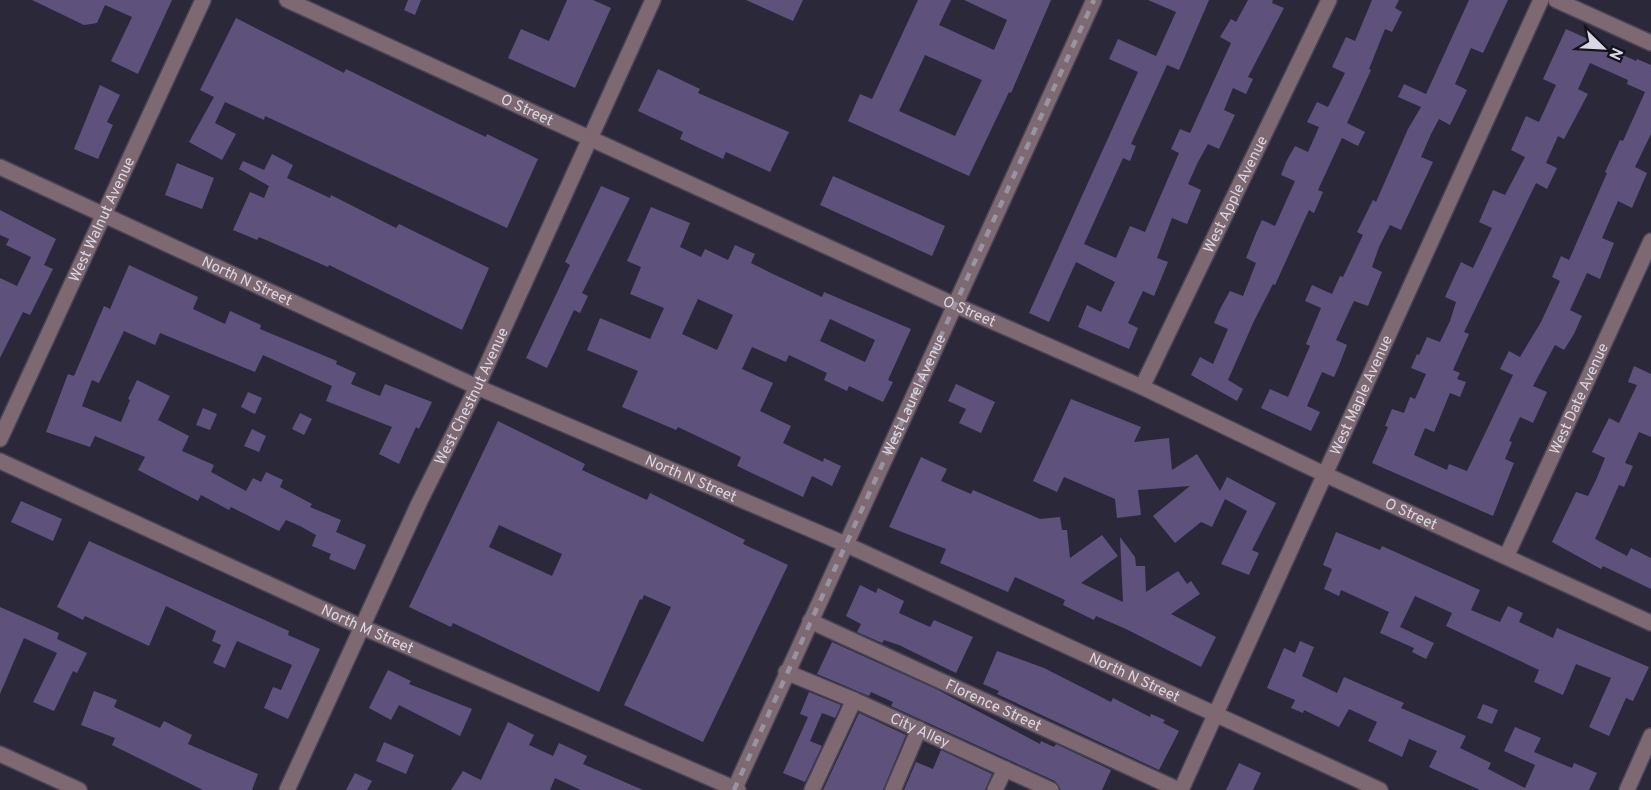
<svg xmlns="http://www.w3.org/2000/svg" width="1651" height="790" font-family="Overpass,sans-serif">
  <rect width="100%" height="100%" fill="#2b283a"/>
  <!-- building -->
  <path fill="#5e527d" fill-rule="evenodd" d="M32,0H172L138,74L111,61L132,17L105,5L97,23L84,25Z
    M408,0H421L415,15L404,10Z
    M567,0H593L611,8L575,88L508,58L521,29L549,41Z
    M746,0H803L793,21Z
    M918,0H951L939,25L994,50L1007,20L964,0H1051L1011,93L1009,92L969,176L848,121L860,94L872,99ZM925,55L982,80L955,136L899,111Z
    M1148,0H1209L1179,70L1167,65L1131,144L1136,146L1130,161L1123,158L1084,244L1116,258L1130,226L1145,232L1179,153L1171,149L1180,129L1190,133L1231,43L1220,37L1231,19L1236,22L1248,0H1273L1272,3L1284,8L1248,77L1253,79L1246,94L1233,88L1224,110L1235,115L1219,149L1208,144L1198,162L1188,184L1201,190L1187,224L1172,218L1157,258L1168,262L1154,296L1143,291L1128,323L1138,328L1129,349L1078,327L1087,305L1101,312L1115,282L1076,262L1049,322L1029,313L1138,72L1109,59L1118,39L1156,56L1176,12Z
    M1372,0H1399L1395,8L1402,12L1392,32L1385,29L1369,69L1371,70L1347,123L1365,132L1358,146L1342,138L1318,190L1323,192L1314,213L1309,210L1275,285L1273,284L1254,321L1228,380L1243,389L1237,401L1191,375L1200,357L1213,364L1228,329L1214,323L1220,309L1230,291L1243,296L1256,263L1246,258L1256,233L1262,220L1275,226L1295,181L1281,175L1286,162L1295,146L1308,152L1319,127L1307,122L1317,102L1328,107L1345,73L1332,67L1346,37L1355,41Z
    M1469,0H1508L1483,53L1471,48L1455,84L1467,90L1450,125L1439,119L1431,134L1421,157L1433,162L1401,230L1390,225L1379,247L1372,267L1382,272L1368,306L1354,301L1346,318L1336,340L1347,345L1340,363L1334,377L1322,372L1307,406L1320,412L1311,431L1261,408L1270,389L1288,397L1310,346L1306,344L1321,308L1305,301L1312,285L1332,294L1340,276L1343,277L1363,235L1357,232L1373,200L1376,202L1408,129L1421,107L1398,97L1404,84L1426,94Z
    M236,18L344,73L346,69L446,118L486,137L487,134L538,159L507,228L265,116L264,120L225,102L215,123L236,134L222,160L189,142L214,97L200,90Z
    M1566,29L1636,61L1637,59L1651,65V134L1635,167L1647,173L1632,208L1618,201L1602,238L1614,243L1600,279L1587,273L1570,310L1582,316L1574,334L1564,350L1555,345L1533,386L1547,392L1533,423L1520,417L1509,441L1512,442L1505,459L1514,463L1493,516L1372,463L1388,427L1385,426L1392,409L1404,413L1410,397L1415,399L1426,374L1411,368L1417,354L1419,355L1427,337L1440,342L1450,321L1456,302L1445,297L1461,262L1473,268L1492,228L1479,222L1493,190L1505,195L1525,157L1511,150L1526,116L1539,122L1556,85L1543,79ZM1590,63L1628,80L1627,84L1645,92L1623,141L1620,140L1605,172L1607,173L1569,260L1561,256L1552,277L1560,281L1541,322L1520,357L1509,351L1500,369L1513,375L1467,471L1449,464L1447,470L1414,455L1425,428L1434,432L1450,393L1460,397L1466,382L1457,379L1460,373L1453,370L1469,334L1464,332L1536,183L1547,189L1557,168L1546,163L1558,136L1564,139L1588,94L1578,89Z
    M658,69L700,89L698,93L789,132L770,172L726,152L723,159L680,139L683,132L638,111Z
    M100,85L120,95L107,122L113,125L98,159L74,149Z
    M272,154L293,165L287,178L330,198L331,195L396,228L399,224L489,268L462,330L329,265L328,267L259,237L257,240L233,230L250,192L264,198L269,186L239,169L243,161L264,170Z
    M177,163L214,178L202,209L165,195Z
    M833,176L945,226L932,256L820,205Z
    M601,186L630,198L582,293L588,296L580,313L574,310L547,368L526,358L570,265L565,262Z
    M651,207L690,223L680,247L701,257L705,249L728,260L735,245L755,254L751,263L771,273L822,297L824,292L911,329L888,380L893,382L883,402L849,386L847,391L824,380L827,373L789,355L786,362L752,347L742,369L773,383L760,411L791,426L783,443L823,462L824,458L841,466L832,486L812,476L803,497L737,466L741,457L678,427L676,430L622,407L638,371L587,350L600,318L650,339L664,308L630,294L641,267L627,261ZM698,299L733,315L717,350L682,334ZM830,319L875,340L865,362L820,341Z
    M0,210L56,239L44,265L53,269L30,315L23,312L0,358V278L17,286L31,257L6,245L9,239L0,235Z
    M129,265L198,297L193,309L225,324L230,311L261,325L260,329L337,361L336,364L356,373L351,384L380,396L385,384L432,402L419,429L416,427L399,464L379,454L392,427L326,401L332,386L263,355L255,372L160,333L155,345L124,331L99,383L92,380L82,406L121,422L130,400L128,399L137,380L170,396L158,420L189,436L182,451L214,465L211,472L246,491L253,478L261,482L266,472L283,480L280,487L312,504L310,507L341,520L336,532L366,545L355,570L329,559L331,554L312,546L316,535L300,526L286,520L279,531L231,507L229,510L201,495L198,501L138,470L145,457L95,436L90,447L46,432L68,374L74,376L104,306L110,309Z
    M1634,366L1651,374V437L1639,432L1625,463L1633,466L1624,487L1619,485L1595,539L1627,556L1631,548L1651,558V589L1603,566L1601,569L1552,542L1576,492L1588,496L1596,480L1605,458L1592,452L1609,418L1619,423L1637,385L1628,382Z
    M956,384L995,402L981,433L959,423L966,409L948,401Z
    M248,392L262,398L255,414L241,407Z
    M1071,399L1141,427L1134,442L1169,438L1172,470L1197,454L1220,491L1227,477L1276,503L1252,550L1259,553L1249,575L1221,564L1247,511L1225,499L1212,527L1201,522L1175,543L1153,516L1190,486L1138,490L1141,515L1117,518L1115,499L1064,477L1057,492L1033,481Z
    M203,408L217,414L210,430L196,425Z
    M300,413L312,419L304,435L292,429Z
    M498,421L585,464L582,470L647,500L650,493L745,540L743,544L788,565L703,742L624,705L671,607L644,595L642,600L640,599L599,692L453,623L451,627L409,607ZM499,525L562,554L552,576L489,547Z
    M252,429L266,436L259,452L244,446Z
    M921,457L947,469L941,481L971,494L973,490L1040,519L1060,517L1062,530H1067L1070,558L1102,535L1118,556L1081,583L1110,596L1123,602L1120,537L1135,557L1136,566H1145L1146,592L1178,571L1187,584L1191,581L1200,594L1171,614L1216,637L1201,667L1126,629L1096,616L1094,620L1063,605L1065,600L1015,577L1008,592L940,563L946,549L889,527Z
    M21,501L62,519L53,541L11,522Z
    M1336,532L1380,550L1382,546L1480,590L1471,610L1500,622L1508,606L1523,613L1519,622L1553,638L1557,628L1649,667L1633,701L1626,698L1609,736L1589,727L1611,678L1576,664L1563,695L1534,682L1539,670L1446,626L1452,613L1415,596L1400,627L1434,643L1426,659L1412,652L1414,648L1380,633L1389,612L1341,590L1339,596L1324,589L1332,569L1323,565Z
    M89,541L289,631L288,635L320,649L288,719L264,708L273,687L281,690L292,665L237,641L225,668L213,663L221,645L212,641L216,631L166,606L149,646L85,616L83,620L57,607Z
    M860,585L876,593L878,588L904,601L899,613L930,627L934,620L973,637L956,673L899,645L884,640L882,643L857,632L861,624L846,616Z
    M0,607L59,633L57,639L87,653L77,673L73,671L54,711L33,702L57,653L24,638L0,694Z
    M1300,641L1314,647L1302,676L1337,693L1344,677L1404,703L1401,708L1466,736L1460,748L1491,763L1488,769L1525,788L1535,765L1504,751L1515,727L1541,738L1534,752L1572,768L1574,763L1597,773L1589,790H1480L1429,767L1437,751L1409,739L1402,757L1368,741L1377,722L1349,709L1339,727L1304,710L1303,713L1291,708L1295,700L1267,688L1284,648L1295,653Z
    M832,642L936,689L1040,744L1041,741L1054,747L1056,744L1111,770L1102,790H1061L1055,781L891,706L893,702L871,692L869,696L817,674Z
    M997,651L1044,668L1111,702L1113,698L1150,717L1151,714L1165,720L1163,723L1179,731L1159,770L997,694L999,691L983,684Z
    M388,670L411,681L409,684L472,709L460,736L399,705L391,720L369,708Z
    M94,691L117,700L114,707L160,728L164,721L192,735L188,744L258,774L252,790H203L112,745L115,738L81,725Z
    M809,692L841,705L835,718L822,713L810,741L822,746L805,782L783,773L808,717L800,714Z
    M1483,704L1498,710L1492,724L1477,718Z
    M859,713L906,735L883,790H823Z
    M508,722L534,735L529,745L553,756L559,743L587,756L583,764L643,790H581L555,778L550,790H451L463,771L481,780Z
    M384,742L414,755L406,774L376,761Z
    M941,750L992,774L985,790H904L916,762L933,769Z
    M1239,763L1261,773L1253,790H1226Z
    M355,773L372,781L367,790H346Z"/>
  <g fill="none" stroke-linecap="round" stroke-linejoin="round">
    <!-- minor casing -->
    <g stroke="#474455" stroke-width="18">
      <g id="minor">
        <path id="s1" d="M287,0L955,305L1142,387L1324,474L1651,623"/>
        <path d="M1556,0L1651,43"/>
        <path id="s2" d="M0,167L477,387L845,544L1380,790"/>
        <path id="s3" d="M1142,387L1329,0"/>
        <path id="s4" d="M0,439L203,0"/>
        <path id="s5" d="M0,461L362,627L738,790"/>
        <path id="s6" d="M1507,555L1651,241"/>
        <path id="s7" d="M810,621L1179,790"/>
        <path id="s8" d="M786,672L854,700L1051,790"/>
        <path d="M0,754L79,790"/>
        <path id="s9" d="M287,790L419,503L477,387L653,0"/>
        <path d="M734,790L1094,0"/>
        <path d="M812,790L854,700"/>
        <path d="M893,790L919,729"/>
        <path d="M995,790L1005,769"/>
        <path id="s10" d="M1181,790L1541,0"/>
        <path d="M1627,790L1651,736"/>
      </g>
    </g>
    <!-- minor -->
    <use href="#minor" stroke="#7e6973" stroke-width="15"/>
    <!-- rail -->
    <path stroke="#9795a3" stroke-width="4.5" stroke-dasharray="8 8" stroke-linecap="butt" id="s11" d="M734,790L1094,0"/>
  </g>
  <g text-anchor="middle" stroke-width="4.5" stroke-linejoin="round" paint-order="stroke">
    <!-- street labels -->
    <g font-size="15" fill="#d9d7e3" stroke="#14121a">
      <text dy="5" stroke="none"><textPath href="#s1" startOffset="264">O Street</textPath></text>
      <text dy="5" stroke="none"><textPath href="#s3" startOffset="214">West Apple Avenue</textPath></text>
      <text dy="5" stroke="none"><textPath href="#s4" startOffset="242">West Walnut Avenue</textPath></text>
      <text dy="5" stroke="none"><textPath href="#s2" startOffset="272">North N Street</textPath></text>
      <text dy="5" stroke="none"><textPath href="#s1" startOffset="750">O Street</textPath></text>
      <text dy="5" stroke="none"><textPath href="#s11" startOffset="434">West Laurel Avenue</textPath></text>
      <text dy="5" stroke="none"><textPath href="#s10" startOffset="434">West Maple Avenue</textPath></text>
      <text dy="5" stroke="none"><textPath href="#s9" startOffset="435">West Chestnut Avenue</textPath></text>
      <text dy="5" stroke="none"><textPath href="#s6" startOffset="172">West Date Avenue</textPath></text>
      <text dy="5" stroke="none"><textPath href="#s2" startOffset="758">North N Street</textPath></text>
      <text dy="5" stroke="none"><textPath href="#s1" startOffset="1236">O Street</textPath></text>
      <text dy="5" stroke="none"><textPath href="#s5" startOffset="404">North M Street</textPath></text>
      <text dy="5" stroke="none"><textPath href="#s2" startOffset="1244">North N Street</textPath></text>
      <text dy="5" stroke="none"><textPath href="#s7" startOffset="202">Florence Street</textPath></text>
      <text dy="5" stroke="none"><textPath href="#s8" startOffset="146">City Alley</textPath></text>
    </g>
  </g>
  <!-- north arrow -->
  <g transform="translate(1603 48) rotate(114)" stroke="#14121a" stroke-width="4.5" paint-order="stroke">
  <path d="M0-4.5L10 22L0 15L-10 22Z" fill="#d9d7e3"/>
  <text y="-9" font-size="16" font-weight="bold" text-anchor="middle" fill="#d9d7e3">N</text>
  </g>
</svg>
